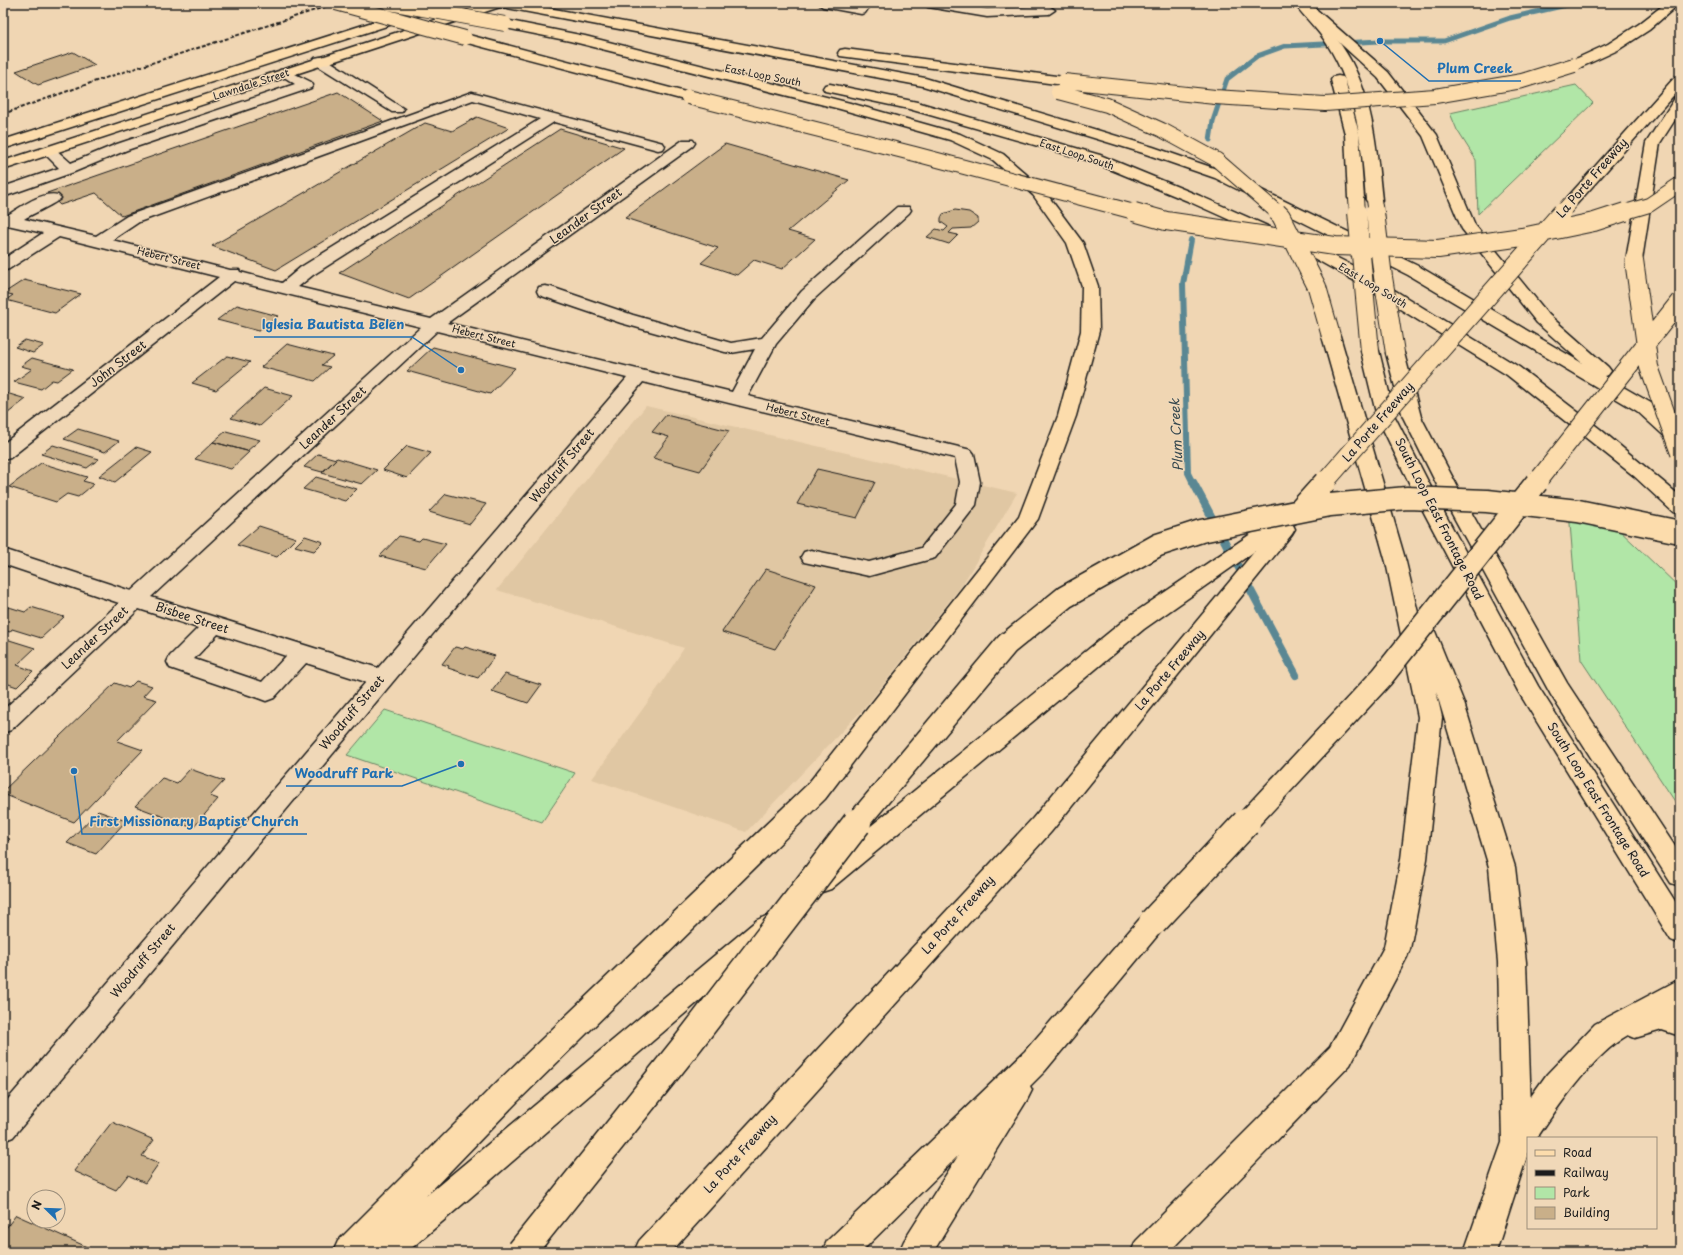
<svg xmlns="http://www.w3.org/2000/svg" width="1683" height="1255" font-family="'Playpen Sans',sans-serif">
  <rect width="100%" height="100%" fill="#f0d6b3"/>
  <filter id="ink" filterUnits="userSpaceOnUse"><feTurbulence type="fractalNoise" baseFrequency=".025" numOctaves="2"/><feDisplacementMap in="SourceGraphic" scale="8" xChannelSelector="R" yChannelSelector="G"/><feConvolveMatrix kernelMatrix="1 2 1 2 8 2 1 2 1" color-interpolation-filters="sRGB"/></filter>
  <g filter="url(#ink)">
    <!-- built -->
    <path fill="#e0c7a3" d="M646,406L1017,493L962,585L866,706L746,832L592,779L663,681L684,648L497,590Z"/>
    <!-- green -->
    <path fill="#b1e6a7" stroke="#668162" d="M1576,85L1593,103L1478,214L1476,160L1457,130L1450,113Z
      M1569,511L1615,526L1680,588V809L1581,660Z
      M385,710L575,773L542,822L347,755Z"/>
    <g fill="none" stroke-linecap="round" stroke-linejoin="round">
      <!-- stream-far2 -->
      <path stroke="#5a8793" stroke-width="5" d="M1210,140L1213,121L1227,79L1257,56L1285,46L1380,41H1444L1510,18L1575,3"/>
      <!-- stream-far1 -->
      <path stroke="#5a8793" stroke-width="6" d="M1191,240L1183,284L1188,473L1193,483"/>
      <!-- stream -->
      <path stroke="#5a8793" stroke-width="8" d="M1193,482L1296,675"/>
    </g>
    <!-- building -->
    <path fill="#c9af89" stroke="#1c1c1c" d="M73,52L95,65L38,85L16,71Z
      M338,92L383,121L122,216L96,193L60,205L47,193Z
      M477,117L509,128L276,270L212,246L425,123L452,131Z
      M560,129L624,148L409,299L339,273Z
      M725,144L849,180L788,231L815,239L782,269L754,260L737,275L701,263L718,248L625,218Z
      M955,210L969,212L978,218V222L971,228L953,229L949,233L958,235L949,244L927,237L936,229L944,231L948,227L941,222V218L943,214Z
      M24,280L81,294L55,313L6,300L13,295L4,293Z
      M237,305L278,316L259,331L217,320Z
      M25,340L44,345L33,353L15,347Z
      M287,344L333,356L322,365L330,367L315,381L261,367Z
      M433,347L515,368L490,394L407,371Z
      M227,356L250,362L216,390L192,383Z
      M32,358L69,368L73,369L57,381L52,380L41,389L14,382L32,369L21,366Z
      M264,388L293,396L260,426L231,418Z
      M3,392L26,399L3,417Z
      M666,415L729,431L700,471L653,458L669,437L652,432Z
      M78,429L119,441L105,452L64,439Z
      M226,431L260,440L247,451L213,442Z
      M213,442L247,451L249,452L231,469L195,459Z
      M53,445L99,459L87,468L41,454Z
      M407,446L431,453L407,478L383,470Z
      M136,447L152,452L115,482L99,476Z
      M318,454L336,459L322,472L304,467Z
      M337,458L377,470L362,484L322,473Z
      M41,463L87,477L83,481L94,484L78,497L67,494L56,502L9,487Z
      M817,469L875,482L857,518L797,504Z
      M316,477L357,489L345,501L303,489Z
      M446,494L486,504L470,524L429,512Z
      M259,526L296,538L277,557L237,545Z
      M305,536L323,542L314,551L295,546Z
      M399,536L419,541L422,538L446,544L426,568L380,556Z
      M766,569L816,585L775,649L722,632Z
      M9,607L25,612L31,607L64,617L41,638L12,629L10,632L3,630V612Z
      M3,638L35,648L17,665L33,671L17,687L3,682V674L6,671H3Z
      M455,647L463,649L465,647L495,656L478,678L448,668L449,666L442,664Z
      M505,674L541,685L528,703L492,691Z
      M136,681L152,686L143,696L157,700L117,741L143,750L74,822L3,794V791L115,683L129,688Z
      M190,769L224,781L210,796L218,799L193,828L135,806L162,778L177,783Z
      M98,811L126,821L96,854L67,843Z
      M3,836L10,839L3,846Z
      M112,1122L154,1140L142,1156L159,1163L145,1183L128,1175L116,1190L74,1171Z
      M16,1215L96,1251L3,1252V1232Z"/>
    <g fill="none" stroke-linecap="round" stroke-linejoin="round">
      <!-- minor casing -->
      <g stroke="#1c1c1c" stroke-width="3">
        <path id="minor" d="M817,3H843L858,6L860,3H872L865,13L861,14L823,7Z
          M922,3H950L987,9L1049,6L1055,10L1049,14L987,17L928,7Z
          M320,57L325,58L404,109L402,112H392L315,64L313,61L315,58Z
          M285,69L311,82L313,85L311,88L127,150L74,172L3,197V187L59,168L42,151L44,148H54L71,163L117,144L295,84L278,73L280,70Z
          M472,92L663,143L665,146L663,149L658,150L554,122L313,275L298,287L431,319L683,140H693L695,143L693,146L447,323L732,392L755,349L731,353L725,352L621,323L539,295L537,291L539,287L545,286L551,287L633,315L731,343L762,338L802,291L897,207H909L911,210L909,213L814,299L776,344L748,396L971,450L974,454L980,482L976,505L935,558L869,576L804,562L801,557L804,552L811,550L869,562L921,548L956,504L960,482L955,458L643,382L13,1137L3,1141V1105L366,682L306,663L274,698L266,701L258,698L170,668L167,662L170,656L198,628L139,609L11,730L3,733V710L119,603L3,564V549L131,591L421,327L234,281L10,458L3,460V444L219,277L59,237L9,269L3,271V259L43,233L3,224V214L8,215C21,207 42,191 58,195L61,198C57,203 32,214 24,219L96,236L127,216ZM473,100L540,119L301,267L282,283L240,272L239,270H230L112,240L139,222ZM437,331L627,378L378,668L151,597ZM218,634L286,656L262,682L194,659Z"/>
      </g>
      <!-- major casing -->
      <g stroke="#1c1c1c" stroke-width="3">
        <path id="major" d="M432,3H451L449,6L3,149V140Z
          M487,3H505L503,6L3,170V161Z
          M1294,3H1307C1323,22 1339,39 1351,61C1374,104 1377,153 1382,200L1379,203H1369L1366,200C1362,145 1357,91 1327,44C1318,29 1304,17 1294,3Z
          M1338,76L1343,77L1345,80L1359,134L1364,198L1361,201H1351L1348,198L1345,134L1331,80L1333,77Z
          M1370,346L1376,347L1379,351L1395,417L1439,503L1538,686L1680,909V944L1671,940L1518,691L1419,503L1377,417L1361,351L1364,347Z
          M1395,348L1401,349L1404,353L1421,417L1466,503L1567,683L1680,854V886L1671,883L1551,695L1446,503L1403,417L1386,353L1389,349Z
          M1680,979V1005L1675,1008L1680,1010V1036L1662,1030L1635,1038L1628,1035C1593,1055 1559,1105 1537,1138H1528V1153L1496,1252H1464L1506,1131L1547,1074L1595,1024Z"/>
      </g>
      <!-- highway casing -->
      <g stroke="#1c1c1c" stroke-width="3">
        <path id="highway" d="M496,3H522L925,78L1153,147L1225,172L1420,267L1582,363L1537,323L1462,229L1423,136L1378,78L1296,3H1309L1388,72L1437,135L1475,225L1549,315L1608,367L1611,371L1608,375L1604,376L1651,403L1680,430V446L1673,444L1637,411L1408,275L1215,178L1143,153L923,86L502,7Z
          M1666,3H1680L1649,30L1618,50L1579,68H1569L1567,65L1569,62L1608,44L1639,24Z
          M505,20L585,36L850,103L960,134L1003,154L1043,189L1083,243L1098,286L1099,331L1076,416L1038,519L825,799L517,1102L426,1196L757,920L766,916L775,920L779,928L775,936L407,1252H333L338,1241L497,1082L807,785L1019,517L1058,416L1081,331L1082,286L1067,243L1033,195L993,160L950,140L840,109L570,41L501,27L499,24L501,21Z
          M465,34L693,94L695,97L693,100L688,101L460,41L459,38Z
          M845,49L1064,77L1069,78L1071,81L1069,84L1064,85L840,56L838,53L840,50Z
          M1680,76V88L1575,206H1565L1562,203L1565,200L1675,77Z
          M830,84L917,102L1100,155L1200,196L1324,251L1365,272L1519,367L1600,429L1680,496V514L1673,512L1634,476L1507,375L1353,280L1312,257L1190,202L1090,161L909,109L825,91L823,88L825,85Z
          M1680,97V112L1660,143L1642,260L1640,263L1634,265L1628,263L1626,260L1646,143L1675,98Z
          M1331,331L1337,332L1340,336L1406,562L1419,617L1429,618L1432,624L1464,703L1515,867L1526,962L1532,1138H1528V1151L1517,1156L1506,1151L1502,1141L1498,962L1489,867L1436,691L1442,717L1427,859L1410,949L1407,957L1350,1065L1169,1252H1131L1136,1241L1330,1047L1384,947L1401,859L1418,717L1386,562L1322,336L1325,332Z
          M1299,504L1306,506L1309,511L1306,516L1293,525L1295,529L1292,534L1051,832L671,1252H634L639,1241L1033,818L1255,551L1144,629L831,889L822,892L813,889L809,881L813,873L1128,617L1292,506Z
          M1153,910L1162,914L1166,922L1162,930L1045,1071L1030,1086L1032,1090L1027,1100L933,1252H899L904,1241L958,1156L861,1252H822L827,1241L1025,1051L1144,914Z"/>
      </g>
      <!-- minor -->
      <use href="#minor" fill="#f0d8b8" fill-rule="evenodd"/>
      <!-- major -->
      <use href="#major" fill="#fcdcac" fill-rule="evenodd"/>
      <!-- highway -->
      <use href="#highway" fill="#fcdcac" fill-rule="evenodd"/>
      <!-- rail -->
      <path stroke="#1c1c1c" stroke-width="2" stroke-dasharray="4 2" stroke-linecap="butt" d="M3,114L99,80L337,3"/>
      <!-- major-bridge-far1 casing -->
      <g stroke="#1c1c1c" stroke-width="16" stroke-linecap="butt">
        <path id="major-bridge-far1" d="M1356,198L1357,213
          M1374,200L1376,213"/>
      </g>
      <!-- major-bridge casing -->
      <g stroke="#1c1c1c" stroke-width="20" stroke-linecap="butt">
        <path id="major-bridge" d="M1357,212L1370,351
          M1375,212L1383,277L1395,353"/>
      </g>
      <!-- highway-bridge-far3 casing -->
      <g stroke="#1c1c1c" stroke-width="16" stroke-linecap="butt">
        <path id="highway-bridge-far3" d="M336,3L465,38
          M390,3L505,24
          M1064,81L1215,97L1325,104L1435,96L1522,81L1574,65
          M1058,92L1107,105L1162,130L1217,160L1278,213
          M688,97L915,154L1138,213
          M1561,213L1570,203
          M1622,213L1649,205L1680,184"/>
      </g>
      <!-- highway-bridge-far2 casing -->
      <g stroke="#1c1c1c" stroke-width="20" stroke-linecap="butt">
        <path id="highway-bridge-far2" d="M1134,212L1166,221L1335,246L1438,249L1522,237L1594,222L1625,212
          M1277,212L1281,216L1317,287L1331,336
          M1634,260L1649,367L1680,453
          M1324,483L1562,212
          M1536,483L1680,301"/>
      </g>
      <!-- highway-bridge-far1 casing -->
      <g stroke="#1c1c1c" stroke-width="25" stroke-linecap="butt">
        <path id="highway-bridge-far1" d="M1299,511L1325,482
          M856,824L1007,644L1065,597L1158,545L1201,531L1330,505L1407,498L1487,501L1578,511L1680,532
          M1245,824L1382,677L1537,482"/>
      </g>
      <!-- highway-bridge casing -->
      <g stroke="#1c1c1c" stroke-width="31" stroke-linecap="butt">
        <path id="highway-bridge" d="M1153,922L1246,823
          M521,1252L685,1047L857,823"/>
      </g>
      <!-- major-bridge-far1 -->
      <use href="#major-bridge-far1" stroke="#fcdcac" stroke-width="14"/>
      <!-- major-bridge -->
      <use href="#major-bridge" stroke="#fcdcac" stroke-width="18"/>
      <!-- highway-bridge-far3 -->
      <use href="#highway-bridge-far3" stroke="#fcdcac" stroke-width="14"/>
      <!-- highway-bridge-far2 -->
      <use href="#highway-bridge-far2" stroke="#fcdcac" stroke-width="18"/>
      <!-- highway-bridge-far1 -->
      <use href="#highway-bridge-far1" stroke="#fcdcac" stroke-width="22"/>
      <!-- highway-bridge -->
      <use href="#highway-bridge" stroke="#fcdcac" stroke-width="28"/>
    </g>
  </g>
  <g text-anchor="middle" stroke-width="3" stroke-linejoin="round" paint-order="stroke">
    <!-- far-street labels -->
    <g font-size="10" fill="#1c1c1c" stroke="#f0d8b8">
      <text transform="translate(763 75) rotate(11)" y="4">East Loop South</text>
      <text transform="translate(251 84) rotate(-18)" y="4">Lawndale Street</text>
      <text transform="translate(1077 154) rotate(18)" y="4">East Loop South</text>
      <text transform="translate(169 258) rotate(14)" y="4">Hebert Street</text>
      <text transform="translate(1373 285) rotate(31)" y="4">East Loop South</text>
      <text transform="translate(484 336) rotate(14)" y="4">Hebert Street</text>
      <text transform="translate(798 414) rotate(14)" y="4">Hebert Street</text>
    </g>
    <!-- street labels -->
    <g font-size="12" fill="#1c1c1c" stroke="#f0d8b8">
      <text transform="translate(1592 178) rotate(-49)" y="4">La Porte Freeway</text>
      <text transform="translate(586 216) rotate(-36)" y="4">Leander Street</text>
      <text transform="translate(118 364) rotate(-38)" y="4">John Street</text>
      <text transform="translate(333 418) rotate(-43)" y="4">Leander Street</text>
      <text transform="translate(1378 422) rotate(-49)" y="4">La Porte Freeway</text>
      <text transform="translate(562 466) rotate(-50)" y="4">Woodruff Street</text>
      <text transform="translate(1439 519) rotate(63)" y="4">South Loop East Frontage Road</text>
      <text transform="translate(192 618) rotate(18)" y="4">Bisbee Street</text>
      <text transform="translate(95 638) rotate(-43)" y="4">Leander Street</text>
      <text transform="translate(1170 670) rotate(-50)" y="4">La Porte Freeway</text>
      <text transform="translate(352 713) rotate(-50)" y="4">Woodruff Street</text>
      <text transform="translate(1598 800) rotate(58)" y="4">South Loop East Frontage Road</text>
      <text transform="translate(958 915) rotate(-48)" y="4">La Porte Freeway</text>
      <text transform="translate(143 961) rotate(-50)" y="4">Woodruff Street</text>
      <text transform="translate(740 1154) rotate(-48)" y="4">La Porte Freeway</text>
    </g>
    <!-- water labels -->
    <g font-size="13" font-style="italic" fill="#36484e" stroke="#f0d8b8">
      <text transform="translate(1176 435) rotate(-93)" y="5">Plum Creek</text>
    </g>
  </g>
  <!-- callouts -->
  <path fill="none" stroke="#1f6fb2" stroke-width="1.5" d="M1380 41L1429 81H1521M461 370L412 337H254M461 764L402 786H286M74 771L82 834H307"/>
  <g fill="#1f6fb2" stroke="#f0d8b8" stroke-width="1.5">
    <circle cx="1380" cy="41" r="4"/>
    <circle cx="461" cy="370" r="4"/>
    <circle cx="461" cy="764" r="4"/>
    <circle cx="74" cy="771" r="4"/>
  </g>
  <g font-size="13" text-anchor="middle" font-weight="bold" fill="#1f6fb2" stroke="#f0d8b8" stroke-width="3" stroke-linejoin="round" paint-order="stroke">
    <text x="1475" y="73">Plum Creek</text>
    <text x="333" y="329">Iglesia Bautista Belen</text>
    <text x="344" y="778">Woodruff Park</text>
    <text x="194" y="826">First Missionary Baptist Church</text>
  </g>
  <!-- margin -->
  <rect width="1683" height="1255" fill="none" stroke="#f0d8b8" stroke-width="16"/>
  <rect x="8" y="8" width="1667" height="1239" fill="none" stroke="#1c1c1c" stroke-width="1.5" filter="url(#ink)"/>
  <!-- legend -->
  <rect x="1527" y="1137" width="130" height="92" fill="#f0d8b8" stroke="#9b8d7a"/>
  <rect x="1535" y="1150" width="20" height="6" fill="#fcdcac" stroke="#9b8d7a"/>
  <text x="1563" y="1157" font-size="12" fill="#1c1c1c">Road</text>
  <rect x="1535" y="1170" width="20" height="6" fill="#1c1c1c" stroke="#9b8d7a"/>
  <text x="1563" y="1177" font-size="12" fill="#1c1c1c">Railway</text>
  <rect x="1535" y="1187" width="20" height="12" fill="#b1e6a7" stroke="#9b8d7a"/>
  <text x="1563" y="1197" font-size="12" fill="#1c1c1c">Park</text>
  <rect x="1535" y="1207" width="20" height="12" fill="#c9af89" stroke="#9b8d7a"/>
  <text x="1563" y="1217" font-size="12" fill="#1c1c1c">Building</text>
  <!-- north arrow -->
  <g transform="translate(46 1209) rotate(293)"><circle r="19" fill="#f0d8b8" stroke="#9b8d7a"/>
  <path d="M0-3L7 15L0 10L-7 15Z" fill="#1f6fb2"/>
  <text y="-6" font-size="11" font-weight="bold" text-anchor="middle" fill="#1c1c1c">N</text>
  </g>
</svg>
